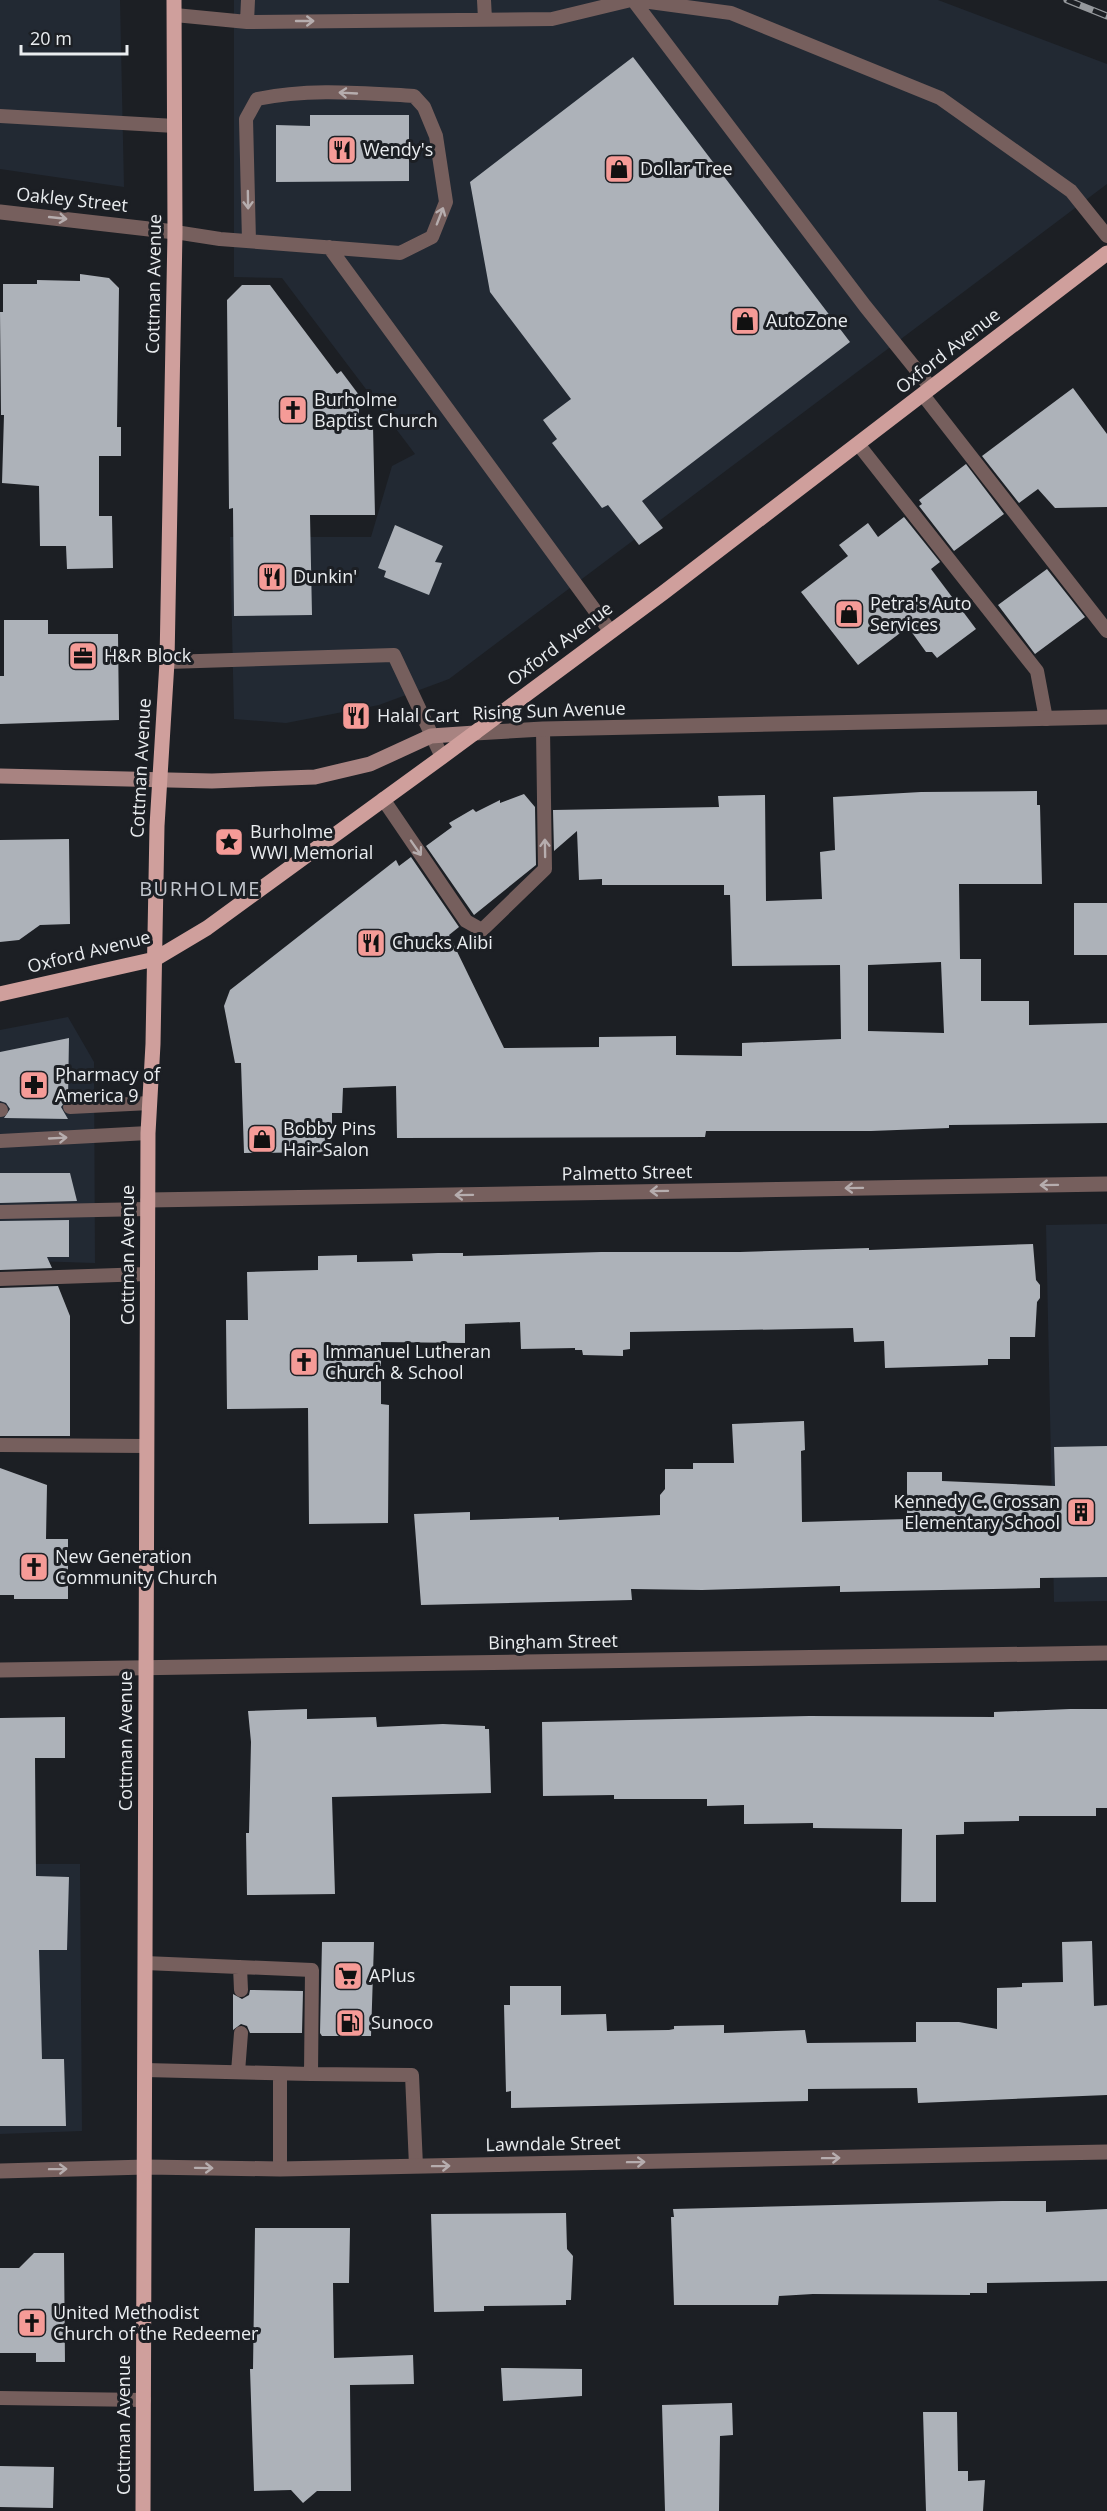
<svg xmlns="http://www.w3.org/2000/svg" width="1107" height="2511" font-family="'Open Sans',sans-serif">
  <rect width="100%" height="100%" fill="#1c1f24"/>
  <!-- built -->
  <path fill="#222933" d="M0,0H120L124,187L0,169Z
    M234,0H938L1107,64V184L449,679L379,705L286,723L234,719L230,537H371L392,466L415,454L282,278L234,277Z
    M68,1017L94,1062L95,1263L0,1260V1030Z
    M1107,1224V1601L1054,1602L1046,1225Z
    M0,1864H80L82,2131L0,2134Z"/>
  <!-- building -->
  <path fill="#adb2b9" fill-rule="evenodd" d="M633,57L850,342L642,501L663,528L639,545L608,505L602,508L552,443L557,439L543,420L571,399L490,292L470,182Z
    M310,115H409V181L276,182V125L310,126Z
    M80,274L109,278L119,288L117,427H121V456H99V516H112L113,568L67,569L66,546H40L39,486L2,483L4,415H1L0,312H3V284H37V280L80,281Z
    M242,285H270L337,374L341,371L359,395V426H373L375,515H310L312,615L234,616L233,508L229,509L227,300Z
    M1073,388L1107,434V507L1055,508L1038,489L1019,503L982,456Z
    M966,464L1004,514L954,551L919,506L922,504L919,500Z
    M904,517L940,562L931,569L976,629L937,658L932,652H926L908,627L858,665L801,592L848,556L839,545L868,523L878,537Z
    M395,525L443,546L435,562L442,563L429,595L384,577L386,571L378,568Z
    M1047,569L1085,617L1035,654L998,605Z
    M4,620H48V634H118L119,720L0,724V676H4Z
    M1037,791V805H1040L1042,884H959L960,959H981V1001H1029V1025L1107,1023V1123L949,1125V1128L871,1131H706L705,1137L397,1138L396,1086L343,1088L342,1113H332V1152L244,1153L241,1063H235L224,1006L230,990L396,860L399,866L411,857L459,927L449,935L504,1048L599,1047V1037L676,1036V1055L742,1056V1043L841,1039L840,965L732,966L730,895H724V885H602V879L579,880L577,831L554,851L553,810L719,807L718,796L765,795L766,901L822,899L820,852L835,850L833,797L921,792ZM941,962L944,1033L868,1031V965Z
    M524,794L535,807L536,865L474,915L426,846L452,827L449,823L473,809L476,812L500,800V803Z
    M69,839L70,924L40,925L19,940L0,942V840Z
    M1074,903H1107V955H1074Z
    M69,1038L68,1098L61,1107L68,1119L4,1118L10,1109L6,1103L0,1101V1052Z
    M0,1173H70L77,1201L0,1203Z
    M69,1220V1257H47L52,1268L0,1270V1221Z
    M1033,1244L1036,1280L1040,1285V1298L1037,1302L1035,1337H1010V1359H988V1365L885,1368L884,1341L854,1342L853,1328L630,1332V1349L623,1350V1356L583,1355L582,1350H575V1348L521,1349L520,1322L465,1324V1343L381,1342V1404L389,1405L388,1523L309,1524L308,1408L227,1409L226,1320H248L247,1272L318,1270V1256L357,1255V1262L413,1261L412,1254L438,1253H463V1256L601,1252H740L869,1248V1250Z
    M58,1286L70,1316V1436H0V1288Z
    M804,1421L805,1450L801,1451L802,1522L907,1519V1472H942V1481L1055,1486L1054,1447L1107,1446V1577L1040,1578V1588L840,1592V1586L702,1590L631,1589L632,1600L421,1605L414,1514L470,1512V1520L559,1517V1520L660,1515V1495L665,1489V1469H693V1463H734L732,1424Z
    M0,1468L47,1485L46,1539H68V1599H14V1595H0Z
    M307,1709V1719L376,1717L377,1727L443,1724L485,1726V1729H489L491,1793L332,1797L335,1894L247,1895L246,1833H249L251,1742L248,1711Z
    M1070,1709H1107V1808H1096V1816H1019V1821L964,1822V1834L936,1835V1902H901L902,1829L813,1828V1823L744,1824V1805L707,1806V1799H614V1795L543,1796L542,1722L809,1716L994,1717V1712Z
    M65,1717V1758H35L36,1876L69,1877L67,1950H39L42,2059H64L66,2126H0V1718Z
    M1092,1941L1094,2006L1107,2005V2095L918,2103L917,2088L808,2089V2101L511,2108V2091L506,2092L504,2005H510V1986H561V2015L606,2014L607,2031L669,2030L674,2029V2026L724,2025V2033L805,2030L807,2043L916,2042V2022H959L997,2029V1988L1022,1987V1983L1063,1982L1062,1942Z
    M322,1942H374L371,2036H322L320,2033Z
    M250,1990L303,1991L302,2033H250L247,2026L241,2024L233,2030V1994L242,1999L249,1995Z
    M1002,2201H1046V2212L1107,2209V2281L987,2283V2293H970V2295L813,2294L779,2296L778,2305H674L671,2217H674L673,2209Z
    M566,2213L567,2249L573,2256L571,2300H566V2305L484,2306V2311L434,2312L431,2214Z
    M255,2228H350L349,2283H333L334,2358L413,2355L414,2384L350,2385L351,2491H317L303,2503L291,2490L254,2491L250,2369H253Z
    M34,2253H64L65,2362H36V2353H0V2268H19Z
    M501,2368L582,2369V2396L503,2401Z
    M732,2403L733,2435L720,2436L719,2511H665L662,2405Z
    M923,2412H957L958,2471H968V2481L985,2480L983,2511H926Z
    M0,2466L54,2467L53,2508L0,2507Z"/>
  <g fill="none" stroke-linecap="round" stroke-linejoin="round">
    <!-- service -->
    <path stroke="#765f5d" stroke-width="14" d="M484,0L485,19
      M633,0L865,306L931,388
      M635,0L731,13L940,98L1071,191L1107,236
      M175,15L247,22L552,19L631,0
      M247,22L248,0
      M0,116L175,126
      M175,232L220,239L400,253L432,237L446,202L436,136L424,107L414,96C360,93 310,88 257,99L246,119L249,241
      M329,247L610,631
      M923,395L1107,631
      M858,444L1037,671L1046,719
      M167,662L394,655L442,757
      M383,799L466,921L482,930L545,869L543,729
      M70,1107L150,1103
      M0,1110H1
      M0,1141L148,1133
      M0,1212L147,1209
      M0,1279L147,1274
      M0,1445L146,1446
      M240,1967L241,1990
      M145,2070L311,2074L312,1970L145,1963
      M238,2072L241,2033
      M280,2074V2169
      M311,2074L412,2075L416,2166
      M0,2398L144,2400"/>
    <!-- minor -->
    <path stroke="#765f5d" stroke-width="15" d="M0,212L175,232
      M475,733L543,729L1107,717
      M148,1200L1107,1184
      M0,1670L1107,1653
      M0,2171L146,2167L280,2169L1107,2152"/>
    <!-- secondary -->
    <path stroke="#a88381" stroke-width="15" d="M0,776L212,781L315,777L370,764L431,736L475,733"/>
    <!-- primary -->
    <path stroke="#cf9f9c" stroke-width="15" d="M0,994L155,959L207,928L442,757L663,593L1107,253
      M143,2511L148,1133L153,1044L157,826L167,662L175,232L174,0"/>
    <!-- rail casing -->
    <g stroke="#95989c" stroke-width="7">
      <path id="rail" d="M1067,0L1107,16"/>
    </g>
    <!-- rail -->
    <use href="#rail" stroke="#1c1f24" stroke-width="4.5" stroke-dasharray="14" stroke-linecap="butt"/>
  </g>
  <!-- one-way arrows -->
  <defs><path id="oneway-shaft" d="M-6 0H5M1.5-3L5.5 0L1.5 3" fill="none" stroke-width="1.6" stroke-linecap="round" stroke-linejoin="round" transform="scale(1.5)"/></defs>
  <g stroke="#b6adae">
    <use href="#oneway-shaft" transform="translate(305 21)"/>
    <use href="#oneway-shaft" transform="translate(348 93) rotate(-177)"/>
    <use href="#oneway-shaft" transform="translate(248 200) rotate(89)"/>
    <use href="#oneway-shaft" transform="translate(440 216) rotate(-69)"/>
    <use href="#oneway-shaft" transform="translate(58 218) rotate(6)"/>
    <use href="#oneway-shaft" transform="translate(416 848) rotate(55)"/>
    <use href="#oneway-shaft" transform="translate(545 848) rotate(-91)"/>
    <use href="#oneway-shaft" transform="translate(58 1138) rotate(-3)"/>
    <use href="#oneway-shaft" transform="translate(1049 1185) rotate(179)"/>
    <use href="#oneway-shaft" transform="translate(854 1188) rotate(179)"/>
    <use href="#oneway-shaft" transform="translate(659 1191) rotate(179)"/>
    <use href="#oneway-shaft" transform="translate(464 1195) rotate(179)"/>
    <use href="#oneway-shaft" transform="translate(831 2158) rotate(-1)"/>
    <use href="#oneway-shaft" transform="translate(636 2162) rotate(-1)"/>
    <use href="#oneway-shaft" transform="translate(441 2166) rotate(-1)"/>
    <use href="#oneway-shaft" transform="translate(204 2168) rotate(1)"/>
    <use href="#oneway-shaft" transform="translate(58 2169) rotate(-1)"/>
  </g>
  <!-- icons -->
  <defs>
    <g id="restaurant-square" transform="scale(1.5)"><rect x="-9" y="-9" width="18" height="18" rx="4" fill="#f59b97" stroke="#1c1f24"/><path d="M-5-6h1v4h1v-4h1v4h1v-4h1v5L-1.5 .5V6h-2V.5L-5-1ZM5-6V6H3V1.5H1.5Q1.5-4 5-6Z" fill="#111"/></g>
    <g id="shop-square" transform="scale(1.5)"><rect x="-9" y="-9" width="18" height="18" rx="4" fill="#f59b97" stroke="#1c1f24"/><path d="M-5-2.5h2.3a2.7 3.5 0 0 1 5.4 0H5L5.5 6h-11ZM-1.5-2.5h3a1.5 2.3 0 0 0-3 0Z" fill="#111"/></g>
    <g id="church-square" transform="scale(1.5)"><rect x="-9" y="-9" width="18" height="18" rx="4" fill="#f59b97" stroke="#1c1f24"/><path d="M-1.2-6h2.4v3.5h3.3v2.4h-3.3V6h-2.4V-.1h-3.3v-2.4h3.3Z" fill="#111"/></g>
    <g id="office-square" transform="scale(1.5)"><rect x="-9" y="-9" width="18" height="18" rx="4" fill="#f59b97" stroke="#1c1f24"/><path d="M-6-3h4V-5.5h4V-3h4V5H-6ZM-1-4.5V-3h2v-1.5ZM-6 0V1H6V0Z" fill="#111"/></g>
    <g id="sight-square" transform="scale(1.5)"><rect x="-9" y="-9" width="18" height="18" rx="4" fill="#f59b97" stroke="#1c1f24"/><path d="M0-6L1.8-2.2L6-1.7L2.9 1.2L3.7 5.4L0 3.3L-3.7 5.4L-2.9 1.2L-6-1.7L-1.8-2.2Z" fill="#111"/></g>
    <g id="pharmacy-square" transform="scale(1.5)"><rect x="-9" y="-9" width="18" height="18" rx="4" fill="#f59b97" stroke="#1c1f24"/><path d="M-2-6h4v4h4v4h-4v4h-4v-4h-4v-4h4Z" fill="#111"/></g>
    <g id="building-square" transform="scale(1.5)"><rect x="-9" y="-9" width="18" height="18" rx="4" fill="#f59b97" stroke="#1c1f24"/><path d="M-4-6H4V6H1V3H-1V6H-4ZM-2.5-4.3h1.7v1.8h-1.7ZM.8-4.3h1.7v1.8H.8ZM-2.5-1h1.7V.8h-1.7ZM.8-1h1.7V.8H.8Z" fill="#111"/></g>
    <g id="supermarket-square" transform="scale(1.5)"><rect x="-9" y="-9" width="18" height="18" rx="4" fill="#f59b97" stroke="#1c1f24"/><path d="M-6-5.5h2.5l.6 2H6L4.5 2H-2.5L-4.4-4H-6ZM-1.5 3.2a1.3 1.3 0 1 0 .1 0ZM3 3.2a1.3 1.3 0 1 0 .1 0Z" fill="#111"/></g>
    <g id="fuel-square" transform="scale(1.5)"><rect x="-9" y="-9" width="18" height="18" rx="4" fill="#f59b97" stroke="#1c1f24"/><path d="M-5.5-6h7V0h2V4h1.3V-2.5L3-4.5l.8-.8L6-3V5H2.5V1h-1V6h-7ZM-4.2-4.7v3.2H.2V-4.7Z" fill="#111"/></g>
  </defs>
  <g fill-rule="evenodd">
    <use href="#restaurant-square" x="342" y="150"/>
    <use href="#shop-square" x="619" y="169"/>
    <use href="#shop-square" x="745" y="321"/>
    <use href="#church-square" x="293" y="410"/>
    <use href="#restaurant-square" x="272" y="577"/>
    <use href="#shop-square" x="849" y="614"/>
    <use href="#office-square" x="83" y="656"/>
    <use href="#restaurant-square" x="356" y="716"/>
    <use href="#sight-square" x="229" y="842"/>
    <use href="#restaurant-square" x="371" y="943"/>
    <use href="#pharmacy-square" x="34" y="1085"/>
    <use href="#shop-square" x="262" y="1139"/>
    <use href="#church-square" x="304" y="1362"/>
    <use href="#building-square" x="1081" y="1512"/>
    <use href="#church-square" x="34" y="1567"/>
    <use href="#supermarket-square" x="348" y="1976"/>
    <use href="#fuel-square" x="350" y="2023"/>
    <use href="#church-square" x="32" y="2323"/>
  </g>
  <g text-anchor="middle" stroke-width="6" stroke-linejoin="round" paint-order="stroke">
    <!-- poi labels -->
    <g font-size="18" fill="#eaedf0" stroke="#1c1f24" text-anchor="start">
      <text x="363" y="156">Wendy's</text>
      <text x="640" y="175">Dollar Tree</text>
      <text x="766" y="327">AutoZone</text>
      <text x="314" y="406">Burholme<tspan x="314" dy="21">Baptist Church</tspan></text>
      <text x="293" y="583">Dunkin'</text>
      <text x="870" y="610">Petra's Auto<tspan x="870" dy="21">Services</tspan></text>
      <text x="104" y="662">H&amp;R Block</text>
      <text x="377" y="722">Halal Cart</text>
      <text x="250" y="838">Burholme<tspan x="250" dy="21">WWI Memorial</tspan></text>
      <text x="392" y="949">Chucks Alibi</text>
      <text x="55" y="1081">Pharmacy of<tspan x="55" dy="21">America 9</tspan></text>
      <text x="283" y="1135">Bobby Pins<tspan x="283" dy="21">Hair Salon</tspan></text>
      <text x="325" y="1358">Immanuel Lutheran<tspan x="325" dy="21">Church &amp; School</tspan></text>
      <text x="1060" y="1508" text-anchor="end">Kennedy C. Crossan<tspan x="1060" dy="21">Elementary School</tspan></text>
      <text x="55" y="1563">New Generation<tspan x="55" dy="21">Community Church</tspan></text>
      <text x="369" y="1982">APlus</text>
      <text x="371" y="2029">Sunoco</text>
      <text x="53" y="2319">United Methodist<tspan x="53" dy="21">Church of the Redeemer</tspan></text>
    </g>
    <!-- street labels -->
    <g font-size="18" fill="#eaedf0" stroke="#1c1f24">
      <text transform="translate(72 200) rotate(6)" y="6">Oakley Street</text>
      <text transform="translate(154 284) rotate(-89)" y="6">Cottman Avenue</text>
      <text transform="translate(948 351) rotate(-38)" y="6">Oxford Avenue</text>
      <text transform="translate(560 644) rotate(-37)" y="6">Oxford Avenue</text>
      <text transform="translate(549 711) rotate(-2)" y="6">Rising Sun Avenue</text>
      <text transform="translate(141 768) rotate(-87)" y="6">Cottman Avenue</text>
      <text transform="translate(89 952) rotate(-14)" y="6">Oxford Avenue</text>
      <text transform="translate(627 1173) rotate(-1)" y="6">Palmetto Street</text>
      <text transform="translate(128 1255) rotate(-90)" y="6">Cottman Avenue</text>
      <text transform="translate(553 1642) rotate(-1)" y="6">Bingham Street</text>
      <text transform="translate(126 1741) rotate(-90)" y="6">Cottman Avenue</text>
      <text transform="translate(553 2144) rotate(-1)" y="6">Lawndale Street</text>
      <text transform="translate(124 2425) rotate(-90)" y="6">Cottman Avenue</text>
    </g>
    <!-- neighbourhood labels -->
    <g font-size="20" letter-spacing="1.5" fill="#c3c8cf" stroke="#1c1f24">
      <text x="200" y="896">BURHOLME</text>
    </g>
  </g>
  <!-- scale -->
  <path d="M21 45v9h106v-9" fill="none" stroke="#eaedf0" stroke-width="3"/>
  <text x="30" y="45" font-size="18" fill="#eaedf0" stroke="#1c1f24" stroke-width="4.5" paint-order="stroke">20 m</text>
</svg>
